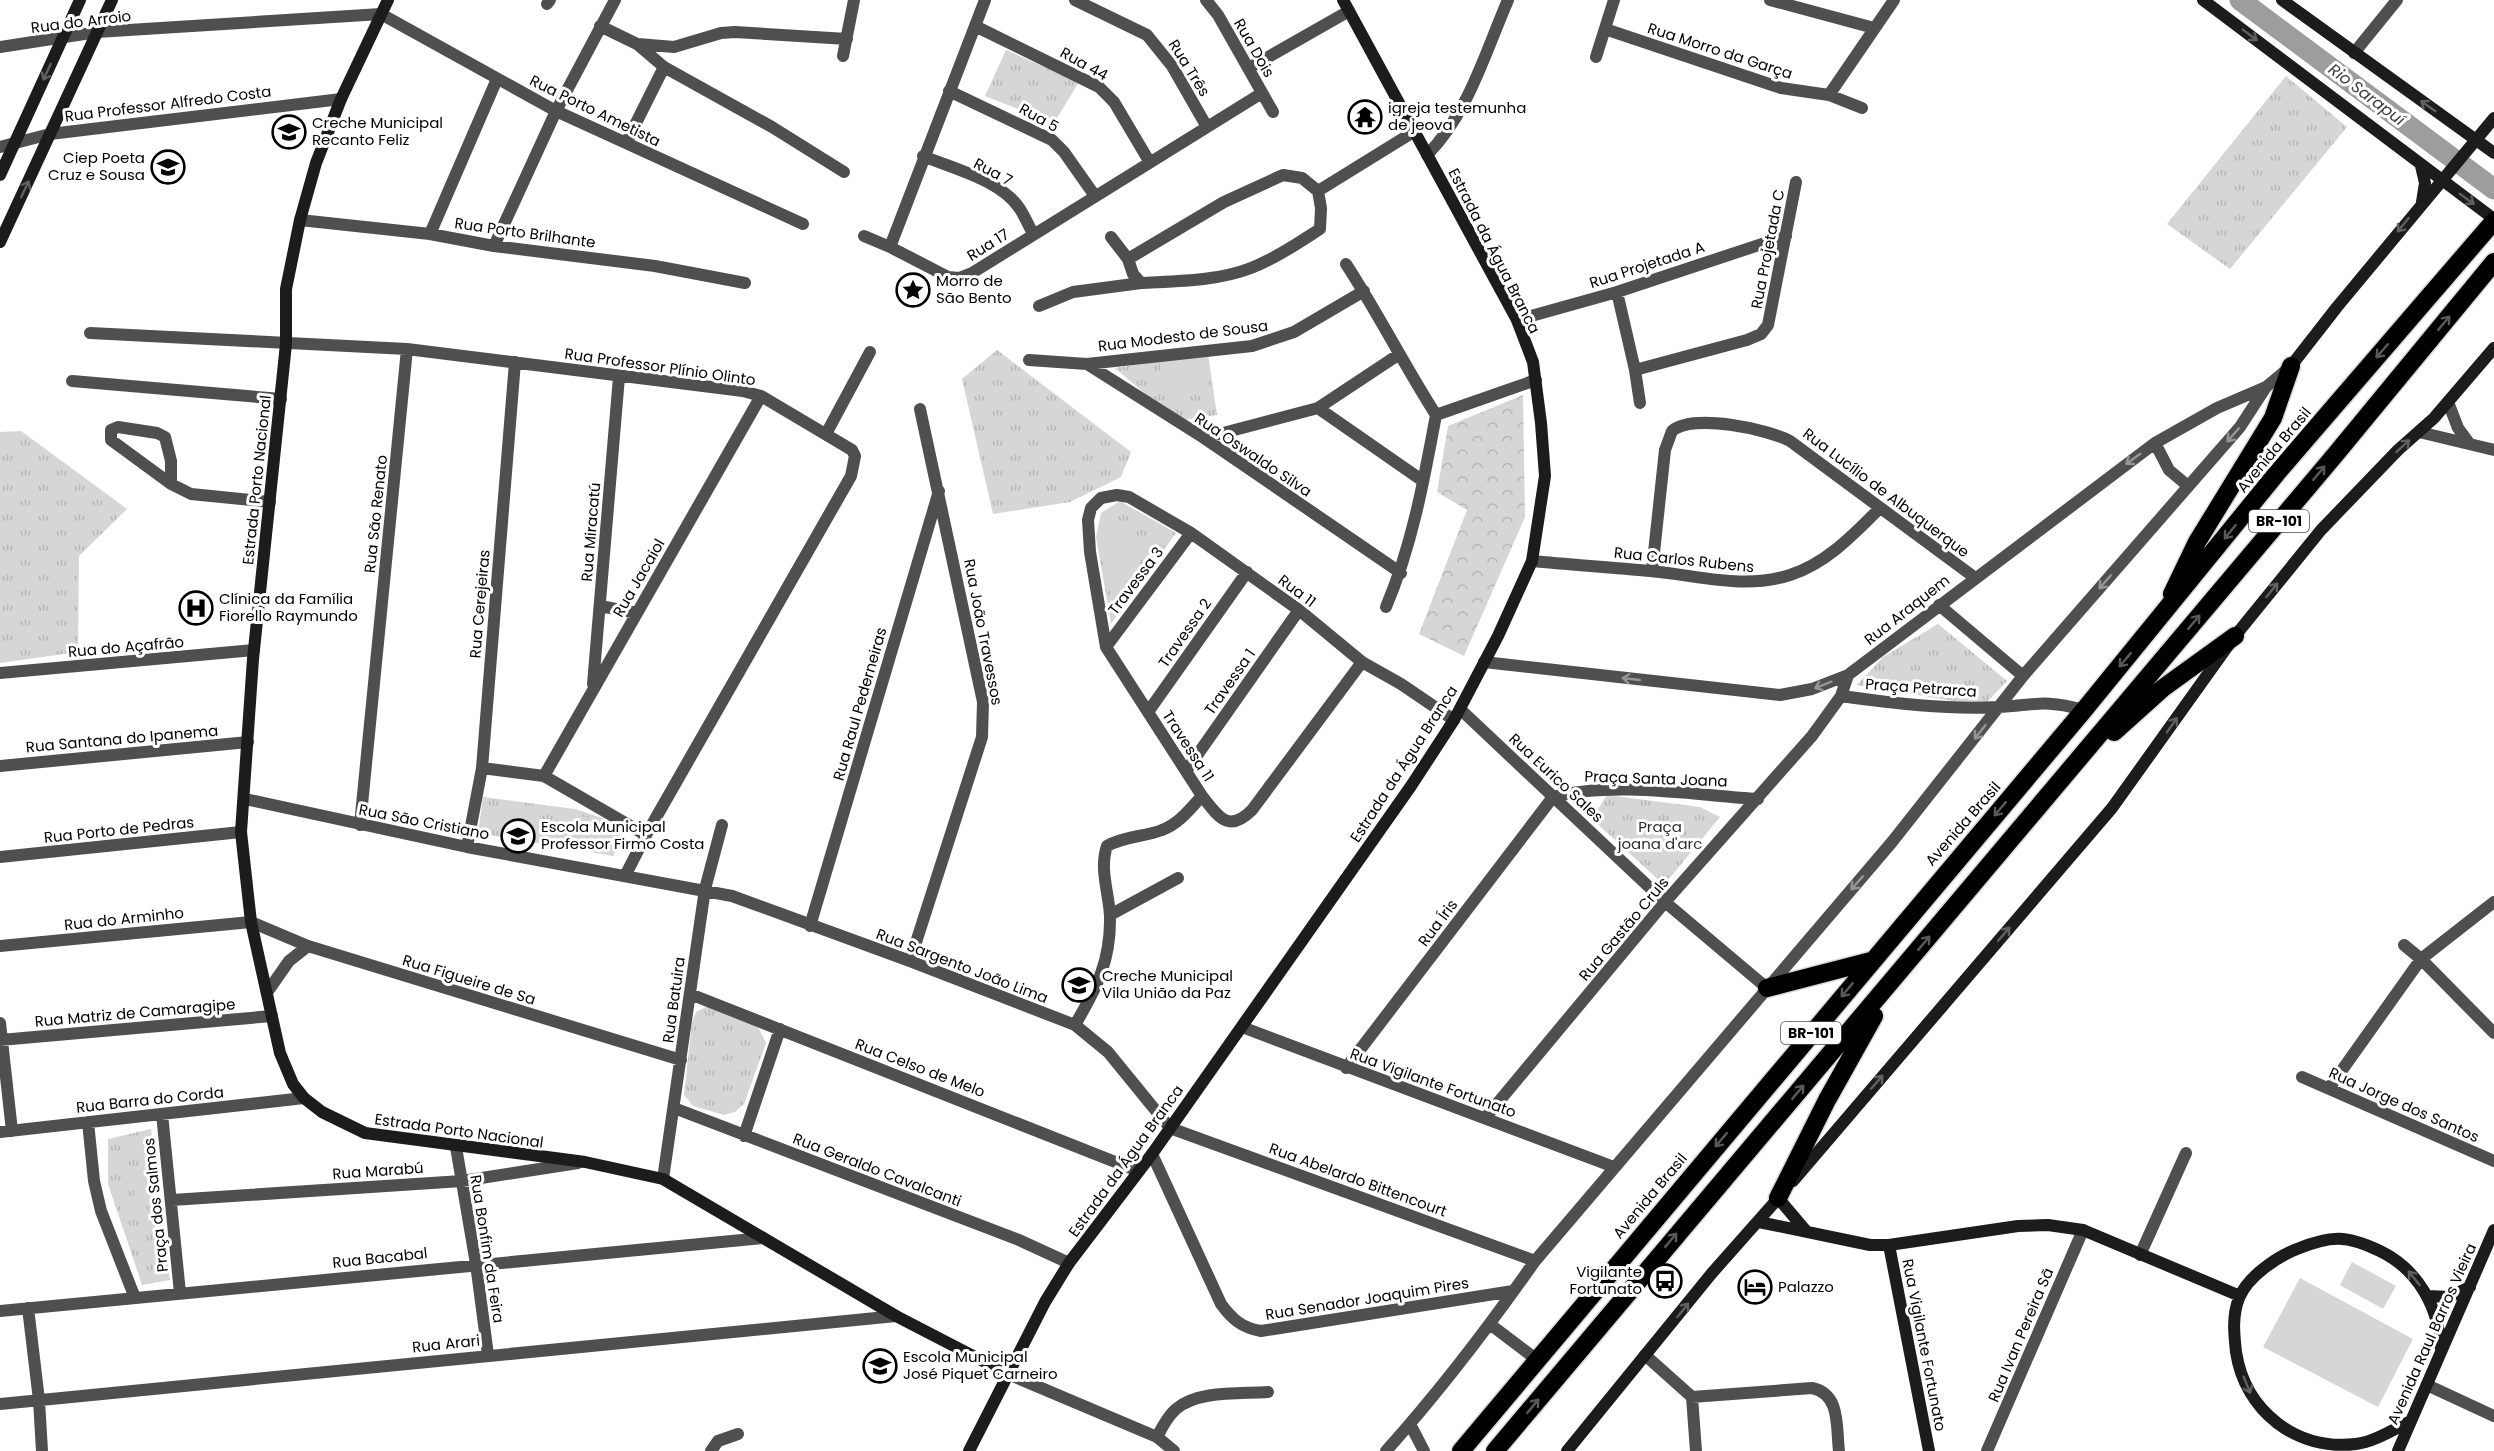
<svg xmlns="http://www.w3.org/2000/svg" width="2494" height="1451" font-family="Poppins,sans-serif">
  <defs>
    <pattern id="grass-tufts" width="24" height="20" patternUnits="userSpaceOnUse" patternTransform="scale(1.5)"><rect width="24" height="20" fill="#d6d6d6"/><path d="M3 7l-1-3M5 7V3M7 7l1-3M15 17l-1-3M17 17v-4M19 17l1-3" fill="none" stroke="#b6b6b6"/></pattern>
    <pattern id="forest-crowns" width="20" height="18" patternUnits="userSpaceOnUse" patternTransform="scale(1.5)"><rect width="20" height="18" fill="#d6d6d6"/><path d="M2 6a3 3 0 1 1 6 0M12 15a3 3 0 1 1 6 0" fill="none" stroke="#b6b6b6"/></pattern>
  </defs>
  <rect width="100%" height="100%" fill="#fff"/>
  <!-- grass -->
  <path fill="url(#grass-tufts)" d="M1006,50L1079,82L1054,123L985,96Z
    M2286,76L2347,127L2230,269L2167,224Z
    M997,350L1131,452L1121,477L1070,502L993,514L962,379Z
    M1208,353L1217,415L1177,421L1115,368Z
    M21,431L127,509L79,556L78,652L0,663V432Z
    M1120,501L1176,533L1111,624L1096,537L1101,513Z
    M1938,624L2007,681L1983,706L1857,685L1883,657Z
    M1607,795L1700,807L1720,817L1664,885L1592,819Z
    M483,797L575,809L623,825L614,856L489,835L479,827Z
    M706,1007H713L757,1025L766,1043L744,1104L735,1112L724,1115L693,1106L684,1095L692,1022L696,1012Z
    M151,1129L170,1280L142,1285L108,1184V1139Z"/>
  <!-- forest -->
  <path fill="url(#forest-crowns)" d="M1523,395L1525,517L1464,656L1419,634L1467,510L1437,492L1448,426Z"/>
  <!-- pitch -->
  <path fill="#d6d6d6" d="M1204,360L1205,385L1161,386L1160,361Z
    M1134,525L1142,578L1108,584L1099,531Z
    M503,803L535,811L530,833L498,826Z
    M578,815L619,826L612,856L570,845Z
    M151,1172L156,1205L136,1208L132,1174Z
    M2352,1262L2396,1286L2383,1309L2340,1285Z
    M2300,1278L2413,1339L2378,1407L2263,1347Z"/>
  <g fill="none" stroke-linecap="round" stroke-linejoin="round">
    <!-- river -->
    <path stroke="#9d9d9d" stroke-width="21" d="M2240,0L2494,189"/>
    <!-- highway casing -->
    <g stroke="#dbdbdb" stroke-width="21">
      <path id="highway" d="M2172,594L2197,542L2273,418L2291,366
        M2114,732L2163,688L2235,636
        M1767,988L1871,961
        M1778,1198L1827,1100L1874,1016
        M1461,1451L2084,710L2277,473L2494,221
        M1495,1451L2335,455L2494,262"/>
    </g>
    <!-- street -->
    <path stroke="#4f4f4f" stroke-width="12" d="M985,0L890,247L948,277L959,278L972,273L1262,93
      M1075,0L1147,35L1172,66L1207,127
      M1206,0L1218,15L1273,112
      M1770,0L1874,28
      M547,4L550,0
      M600,26L637,44L664,67L772,127L844,172
      M975,26L1099,87L1114,102L1149,161
      M1605,29L1781,88L1829,95L1862,108
      M638,44L674,47L721,33L735,32L847,39
      M0,47L97,32L381,14L556,111L803,224
      M2354,53L2397,0
      M843,56L854,0
      M1596,57L1614,0
      M1249,68L1349,11
      M949,91L1052,140L1064,152L1095,196
      M1829,95L1894,0
      M626,143L664,67
      M0,147L50,134L341,99
      M1427,155C1468,114 1485,53 1508,0
      M923,156C954,169 1001,180 1020,209C1025,217 1029,226 1033,234
      M300,220L430,234L494,246L655,266L745,283
      M430,234L497,79
      M864,236L890,247
      M1111,237L1128,259L1133,274L1141,283C1177,281 1218,281 1251,268C1276,258 1298,243 1320,229L1321,208L1318,191L1415,131
      M494,246L556,111L615,0
      M1128,259L1224,202L1283,175L1302,178L1318,191
      M1346,264C1378,313 1404,365 1436,415C1424,480 1412,546 1386,607
      M1617,292L1635,370
      M1039,306L1073,292L1141,283
      M1517,320L1617,292L1786,236
      M90,333L407,349L743,391L761,396L852,450L855,456L851,476L646,835L625,876
      M1029,360L1087,364L1252,346L1294,332L1364,291
      M1087,364L1204,438L1401,573
      M72,381L281,399
      M2448,402L2458,428L2469,443
      M1640,403L1635,370L1747,340L1761,334L1768,325L1796,182
      M1318,408L1423,481
      M1436,415L1536,380
      M118,427L157,433L165,437L171,461V484L111,440V430Z
      M2419,432L2494,450
      M826,434L870,352
      M1204,438L1318,408L1398,355
      M2155,443L2169,470L2188,486
      M171,484L191,494L270,502
      M1532,561C1572,565 1611,567 1650,571C1697,575 1744,590 1790,575C1827,563 1854,534 1880,508
      M1652,571L1665,450L1672,431C1693,413 1767,429 1790,441L1974,577
      M1939,605L2023,676
      M600,606L637,613
      M1106,647L1191,533
      M1362,662L1252,810C1228,834 1218,816 1202,796L1106,647L1090,552L1088,520L1091,508L1101,498L1117,495L1129,497L1191,533L1299,610L1362,662L1401,684L1454,720
      M1484,662L1780,695L1812,689L1848,675L2155,443L2217,408L2266,387L2290,367
      M0,673L254,650
      M593,684L619,377
      M1841,696C1892,703 1947,710 1998,707C2036,705 2044,699 2084,710
      M1460,709L1665,902L1767,988
      M1148,712L1247,572
      M0,766L248,742
      M482,768L544,776L646,835
      M1186,771L1299,610
      M544,776L761,396
      M245,799L467,847L732,896L910,961L1075,1025L1108,1052L1170,1128L1535,1261
      M360,825L407,349
      M467,847L482,768L515,362
      M0,857L241,832
      M1110,915L1178,878
      M810,926L939,491
      M2404,945L2421,959L2494,1033
      M0,946L251,922L308,946L681,1060
      M910,961L982,737L983,702L920,409
      M268,991L289,961L308,946
      M690,994L1138,1171
      M0,1023L12,1131
      M1075,1025C1097,987 1111,961 1110,916C1109,893 1099,869 1107,846C1124,836 1144,837 1162,830C1179,824 1190,809 1202,796
      M1242,1027L1614,1167
      M0,1040L272,1016
      M1346,1068L1553,797C1613,781 1695,795 1758,799
      M2302,1077L2494,1161
      M2330,1087L2421,959L2494,902
      M674,1108L1019,1240L1069,1263
      M162,1114L180,1293
      M1486,1117L1665,902L1812,736L1841,696L1848,675
      M88,1122L94,1181L101,1211L135,1298
      M0,1132L304,1098
      M744,1136L780,1029
      M456,1147L476,1264L488,1355
      M1152,1154L1221,1304C1232,1319 1242,1328 1261,1331L1513,1291
      M663,1179L705,889L722,825
      M172,1200L462,1181L578,1163
      M2140,1255L2186,1153
      M28,1308L39,1400L42,1451
      M0,1311L763,1238
      M1491,1325L1536,1359
      M1645,1355L1692,1397L1696,1451
      M1008,1374L1157,1437L1174,1451
      M2427,1385L2494,1416
      M1692,1397L1812,1388C1841,1394 1836,1427 1839,1451
      M0,1404L896,1316
      M1410,1424L1424,1451
      M1157,1437C1162,1427 1168,1416 1176,1409C1198,1390 1240,1394 1268,1392
      M711,1451L718,1441L738,1434
      M1386,1451C1440,1391 1488,1328 1535,1261L1892,842L2023,676L2240,427L2266,387
      M1987,1451L2083,1230"/>
    <!-- secondary -->
    <path stroke="#1c1c1c" stroke-width="12" d="M388,0L341,99L316,163L300,220L286,289V344L253,659L241,832L251,922L280,1053L293,1084L304,1098L322,1112L365,1133L585,1162L663,1179L896,1316L1008,1374
      M2203,0L2494,219
      M2282,0L2494,153
      M2421,166L2425,183L2422,202
      M0,175L80,0
      M0,242L112,0
      M2291,366L2337,307L2494,118
      M1793,1181L2112,808L2235,636L2321,530L2398,450L2434,418L2494,348
      M1778,1198L1806,1231
      M1759,1222L1870,1245H1889L2018,1226L2048,1225L2083,1230L2240,1296
      M1889,1245L1929,1451
      M2428,1296L2449,1297L2470,1287
      M2411,1421C2394,1429 2374,1442 2356,1444C2296,1451 2245,1411 2236,1352C2234,1334 2232,1316 2239,1298C2248,1276 2277,1257 2297,1249C2331,1235 2347,1235 2380,1251C2419,1270 2439,1308 2441,1350
      M969,1451L1045,1302L1069,1263L1152,1154L1411,786L1454,720L1498,636L1532,561L1545,476L1541,423L1533,362L1517,320L1343,0
      M1567,1451L1712,1273L1782,1194
      M2398,1451L2494,1230"/>
    <!-- highway -->
    <use href="#highway" stroke="#000" stroke-width="18"/>
  </g>
  <!-- one-way arrows -->
  <defs><path id="oneway-shaft" d="M-6 0H5M1.5-3L5.5 0L1.5 3" fill="none" stroke-width="1.6" stroke-linecap="round" stroke-linejoin="round" transform="scale(1.5)"/></defs>
  <g stroke="#606060">
    <use href="#oneway-shaft" transform="translate(2250 35) rotate(37)"/>
    <use href="#oneway-shaft" transform="translate(47 72) rotate(115)"/>
    <use href="#oneway-shaft" transform="translate(2428 106) rotate(-145)"/>
    <use href="#oneway-shaft" transform="translate(25 189) rotate(-65)"/>
    <use href="#oneway-shaft" transform="translate(2467 199) rotate(36)"/>
    <use href="#oneway-shaft" transform="translate(2403 225) rotate(129)"/>
    <use href="#oneway-shaft" transform="translate(2403 446) rotate(-42)"/>
    <use href="#oneway-shaft" transform="translate(2272 590) rotate(-51)"/>
    <use href="#oneway-shaft" transform="translate(2172 725) rotate(-55)"/>
    <use href="#oneway-shaft" transform="translate(2004 934) rotate(-49)"/>
    <use href="#oneway-shaft" transform="translate(1877 1082) rotate(-49)"/>
    <use href="#oneway-shaft" transform="translate(2414 1278) rotate(-129)"/>
    <use href="#oneway-shaft" transform="translate(1683 1310) rotate(-51)"/>
    <use href="#oneway-shaft" transform="translate(2247 1385) rotate(68)"/>
  </g>
  <g stroke="#595959">
    <use href="#oneway-shaft" transform="translate(2444 323) rotate(-50)"/>
    <use href="#oneway-shaft" transform="translate(2382 351) rotate(131)"/>
    <use href="#oneway-shaft" transform="translate(2319 473) rotate(-50)"/>
    <use href="#oneway-shaft" transform="translate(2230 532) rotate(129)"/>
    <use href="#oneway-shaft" transform="translate(2194 622) rotate(-50)"/>
    <use href="#oneway-shaft" transform="translate(2125 660) rotate(130)"/>
    <use href="#oneway-shaft" transform="translate(2000 809) rotate(130)"/>
    <use href="#oneway-shaft" transform="translate(1924 943) rotate(-50)"/>
    <use href="#oneway-shaft" transform="translate(1847 990) rotate(130)"/>
    <use href="#oneway-shaft" transform="translate(1798 1092) rotate(-50)"/>
    <use href="#oneway-shaft" transform="translate(1721 1140) rotate(130)"/>
    <use href="#oneway-shaft" transform="translate(1671 1240) rotate(-50)"/>
    <use href="#oneway-shaft" transform="translate(1533 1406) rotate(-50)"/>
  </g>
  <g stroke="#959595">
    <use href="#oneway-shaft" transform="translate(2233 435) rotate(131)"/>
    <use href="#oneway-shaft" transform="translate(2133 459) rotate(144)"/>
    <use href="#oneway-shaft" transform="translate(2105 582) rotate(131)"/>
    <use href="#oneway-shaft" transform="translate(1631 679) rotate(-174)"/>
    <use href="#oneway-shaft" transform="translate(1823 685) rotate(158)"/>
    <use href="#oneway-shaft" transform="translate(1980 732) rotate(128)"/>
    <use href="#oneway-shaft" transform="translate(1857 883) rotate(131)"/>
  </g>
  <!-- icons -->
  <defs>
    <g id="temple-ring" transform="scale(1.725)"><circle r="9.5" fill="#fff" stroke="#000" stroke-width="1.5"/><path d="M0-6L5-2H3V0L6.5 2.5H4V6H1.5V3h-3V6H-4V2.5H-6.5L-3 0V-2H-5Z" fill="#000"/></g>
    <g id="school-ring" transform="scale(1.725)"><circle r="9.5" fill="#fff" stroke="#000" stroke-width="1.5"/><path d="M0-5L7-2L0 1L-7-2ZM-4 1L0 2.5L4 1V4Q0 6-4 4Z" fill="#000"/></g>
    <g id="sight-ring" transform="scale(1.725)"><circle r="9.5" fill="#fff" stroke="#000" stroke-width="1.5"/><path d="M0-6L1.8-2.2L6-1.7L2.9 1.2L3.7 5.4L0 3.3L-3.7 5.4L-2.9 1.2L-6-1.7L-1.8-2.2Z" fill="#000"/></g>
    <g id="hospital-ring" transform="scale(1.725)"><circle r="9.5" fill="#fff" stroke="#000" stroke-width="1.5"/><path d="M-5-5h3v3.5h4V-5h3V5h-3V1.5h-4V5h-3Z" fill="#000"/></g>
    <g id="bus-ring" transform="scale(1.725)"><circle r="9.5" fill="#fff" stroke="#000" stroke-width="1.5"/><path d="M-5-6H5V4H4V6H2V4H-2V6H-4V4H-5ZM-3.5-4V0h7V-4ZM-3.5 1.2v1.5H-2V1.2ZM2 1.2v1.5H3.5V1.2Z" fill="#000"/></g>
    <g id="hotel-ring" transform="scale(1.725)"><circle r="9.5" fill="#fff" stroke="#000" stroke-width="1.5"/><path d="M-6-4.5h1.5V1H6V5H4.5V3h-9V5H-6ZM-4 0a1.8 1.8 0 1 1 3.6 0ZM.5 0V-2.5h3Q6-2.5 6 0Z" fill="#000"/></g>
  </defs>
  <g fill-rule="evenodd">
    <use href="#temple-ring" x="1365" y="117"/>
    <use href="#school-ring" x="289" y="132"/>
    <use href="#school-ring" x="168" y="167"/>
    <use href="#sight-ring" x="913" y="290"/>
    <use href="#hospital-ring" x="196" y="608"/>
    <use href="#school-ring" x="518" y="836"/>
    <use href="#school-ring" x="1079" y="985"/>
    <use href="#bus-ring" x="1665" y="1281"/>
    <use href="#hotel-ring" x="1755" y="1287"/>
    <use href="#school-ring" x="880" y="1366"/>
  </g>
  <g text-anchor="middle" stroke-width="6" stroke-linejoin="round" paint-order="stroke">
    <!-- shield labels -->
    <g fill="#fff" stroke="#4c4c4c" stroke-width="1.5">
      <rect x="2249" y="510" width="60" height="22" rx="4.5"/>
      <rect x="1781" y="1022" width="60" height="22" rx="4.5"/>
    </g>
    <g font-size="14" font-weight="bold" fill="#000">
      <text x="2279" y="526">BR-101</text>
      <text x="1811" y="1038">BR-101</text>
    </g>
    <!-- street labels -->
    <g font-size="15" fill="#000" stroke="#fff">
      <text transform="translate(81 22) rotate(-7)" y="5">Rua do Arroio</text>
      <text transform="translate(1254 48) rotate(60)" y="5">Rua Dois</text>
      <text transform="translate(1720 51) rotate(18)" y="5">Rua Morro da Garça</text>
      <text transform="translate(1084 64) rotate(29)" y="5">Rua 44</text>
      <text transform="translate(1189 68) rotate(58)" y="5">Rua Três</text>
      <text transform="translate(168 104) rotate(-7)" y="5">Rua Professor Alfredo Costa</text>
      <text transform="translate(595 111) rotate(26)" y="5">Rua Porto Ametista</text>
      <text transform="translate(1039 118) rotate(29)" y="5">Rua 5</text>
      <text transform="translate(993 172) rotate(28)" y="5">Rua 7</text>
      <text transform="translate(525 233) rotate(8)" y="5">Rua Porto Brilhante</text>
      <text transform="translate(988 245) rotate(-32)" y="5">Rua 17</text>
      <text transform="translate(1768 249) rotate(-79)" y="5">Rua Projetada C</text>
      <text transform="translate(1494 251) rotate(63)" y="5">Estrada da Água Branca</text>
      <text transform="translate(1647 265) rotate(-18)" y="5">Rua Projetada A</text>
      <text transform="translate(1183 336) rotate(-7)" y="5">Rua Modesto de Sousa</text>
      <text transform="translate(660 367) rotate(8)" y="5">Rua Professor Plínio Olinto</text>
      <text transform="translate(2274 450) rotate(-50)" y="5">Avenida Brasil</text>
      <text transform="translate(1253 455) rotate(34)" y="5">Rua Oswaldo Silva</text>
      <text transform="translate(257 480) rotate(-84)" y="5">Estrada Porto Nacional</text>
      <text transform="translate(1886 493) rotate(37)" y="5">Rua Lucílio de Albuquerque</text>
      <text transform="translate(376 514) rotate(-84)" y="5">Rua São Renato</text>
      <text transform="translate(591 532) rotate(-85)" y="5">Rua Miracatú</text>
      <text transform="translate(1684 560) rotate(6)" y="5">Rua Carlos Rubens</text>
      <text transform="translate(639 578) rotate(-60)" y="5">Rua Jacaiol</text>
      <text transform="translate(1136 581) rotate(-53)" y="5">Travessa 3</text>
      <text transform="translate(1297 591) rotate(37)" y="5">Rua 11</text>
      <text transform="translate(480 604) rotate(-85)" y="5">Rua Cerejeiras</text>
      <text transform="translate(1907 610) rotate(-38)" y="5">Rua Araquem</text>
      <text transform="translate(983 632) rotate(79)" y="5">Rua João Travessos</text>
      <text transform="translate(1185 633) rotate(-55)" y="5">Travessa 2</text>
      <text transform="translate(126 647) rotate(-5)" y="5">Rua do Açafrão</text>
      <text transform="translate(1230 682) rotate(-55)" y="5">Travessa 1</text>
      <text transform="translate(1921 688) rotate(4)" y="5">Praça Petrarca</text>
      <text transform="translate(860 704) rotate(-74)" y="5">Rua Raul Pederneiras</text>
      <text transform="translate(122 739) rotate(-5)" y="5">Rua Santana do Ipanema</text>
      <text transform="translate(1188 746) rotate(57)" y="5">Travessa 11</text>
      <text transform="translate(1404 764) rotate(-57)" y="5">Estrada da Água Branca</text>
      <text transform="translate(1556 778) rotate(43)" y="5">Rua Eurico Sales</text>
      <text transform="translate(1656 779) rotate(2)" y="5">Praça Santa Joana</text>
      <text transform="translate(424 822) rotate(11)" y="5">Rua São Cristiano</text>
      <text transform="translate(1963 824) rotate(-49)" y="5">Avenida Brasil</text>
      <text transform="translate(119 830) rotate(-6)" y="5">Rua Porto de Pedras</text>
      <text transform="translate(124 919) rotate(-6)" y="5">Rua do Arminho</text>
      <text transform="translate(1438 923) rotate(-53)" y="5">Rua Íris</text>
      <text transform="translate(1624 929) rotate(-50)" y="5">Rua Gastão Cruls</text>
      <text transform="translate(962 966) rotate(21)" y="5">Rua Sargento João Lima</text>
      <text transform="translate(469 980) rotate(17)" y="5">Rua Figueire de Sa</text>
      <text transform="translate(674 1000) rotate(-82)" y="5">Rua Batuira</text>
      <text transform="translate(135 1013) rotate(-5)" y="5">Rua Matriz de Camaragipe</text>
      <text transform="translate(920 1068) rotate(21)" y="5">Rua Celso de Melo</text>
      <text transform="translate(1433 1083) rotate(20)" y="5">Rua Vigilante Fortunato</text>
      <text transform="translate(150 1100) rotate(-6)" y="5">Rua Barra do Corda</text>
      <text transform="translate(2404 1105) rotate(24)" y="5">Rua Jorge dos Santos</text>
      <text transform="translate(459 1131) rotate(8)" y="5">Estrada Porto Nacional</text>
      <text transform="translate(1126 1161) rotate(-54)" y="5">Estrada da Água Branca</text>
      <text transform="translate(877 1170) rotate(21)" y="5">Rua Geraldo Cavalcanti</text>
      <text transform="translate(378 1171) rotate(-4)" y="5">Rua Marabú</text>
      <text transform="translate(1358 1180) rotate(20)" y="5">Rua Abelardo Bittencourt</text>
      <text transform="translate(1650 1196) rotate(-50)" y="5">Avenida Brasil</text>
      <text transform="translate(156 1205) rotate(-96)" y="5">Praça dos Salmos</text>
      <text transform="translate(487 1249) rotate(81)" y="5">Rua Bonfim da Feira</text>
      <text transform="translate(380 1258) rotate(-6)" y="5">Rua Bacabal</text>
      <text transform="translate(1367 1299) rotate(-9)" y="5">Rua Senador Joaquim Pires</text>
      <text transform="translate(2432 1334) rotate(-66)" y="5">Avenida Raul Barros Vieira</text>
      <text transform="translate(2021 1335) rotate(-67)" y="5">Rua Ivan Pereira Sã</text>
      <text transform="translate(446 1344) rotate(-6)" y="5">Rua Arari</text>
      <text transform="translate(1924 1345) rotate(79)" y="5">Rua Vigilante Fortunato</text>
    </g>
    <!-- poi labels -->
    <g font-size="15" fill="#000" stroke="#fff" text-anchor="start">
      <text x="1388" y="113">igreja testemunha<tspan x="1388" dy="17">de jeova</tspan></text>
      <text x="312" y="128">Creche Municipal<tspan x="312" dy="17">Recanto Feliz</tspan></text>
      <text x="145" y="163" text-anchor="end">Ciep Poeta<tspan x="145" dy="17">Cruz e Sousa</tspan></text>
      <text x="936" y="286">Morro de<tspan x="936" dy="17">São Bento</tspan></text>
      <text x="219" y="604">Clínica da Família<tspan x="219" dy="17">Fiorello Raymundo</tspan></text>
      <text x="541" y="832">Escola Municipal<tspan x="541" dy="17">Professor Firmo Costa</tspan></text>
      <text x="1102" y="981">Creche Municipal<tspan x="1102" dy="17">Vila União da Paz</tspan></text>
      <text x="1642" y="1277" text-anchor="end">Vigilante<tspan x="1642" dy="17">Fortunato</tspan></text>
      <text x="1778" y="1292">Palazzo</text>
      <text x="903" y="1362">Escola Municipal<tspan x="903" dy="17">José Piquet Carneiro</tspan></text>
    </g>
    <!-- park labels -->
    <g font-size="15" fill="#2d2d2d" stroke="#fff">
      <text x="1660" y="832">Praça<tspan x="1660" dy="17">joana d'arc</tspan></text>
    </g>
    <!-- water labels -->
    <g font-size="16" font-style="italic" fill="#3e3e3e" stroke="#fff">
      <text transform="translate(2367 94) rotate(37)" y="6">Rio Sarapuí</text>
    </g>
  </g>
</svg>
